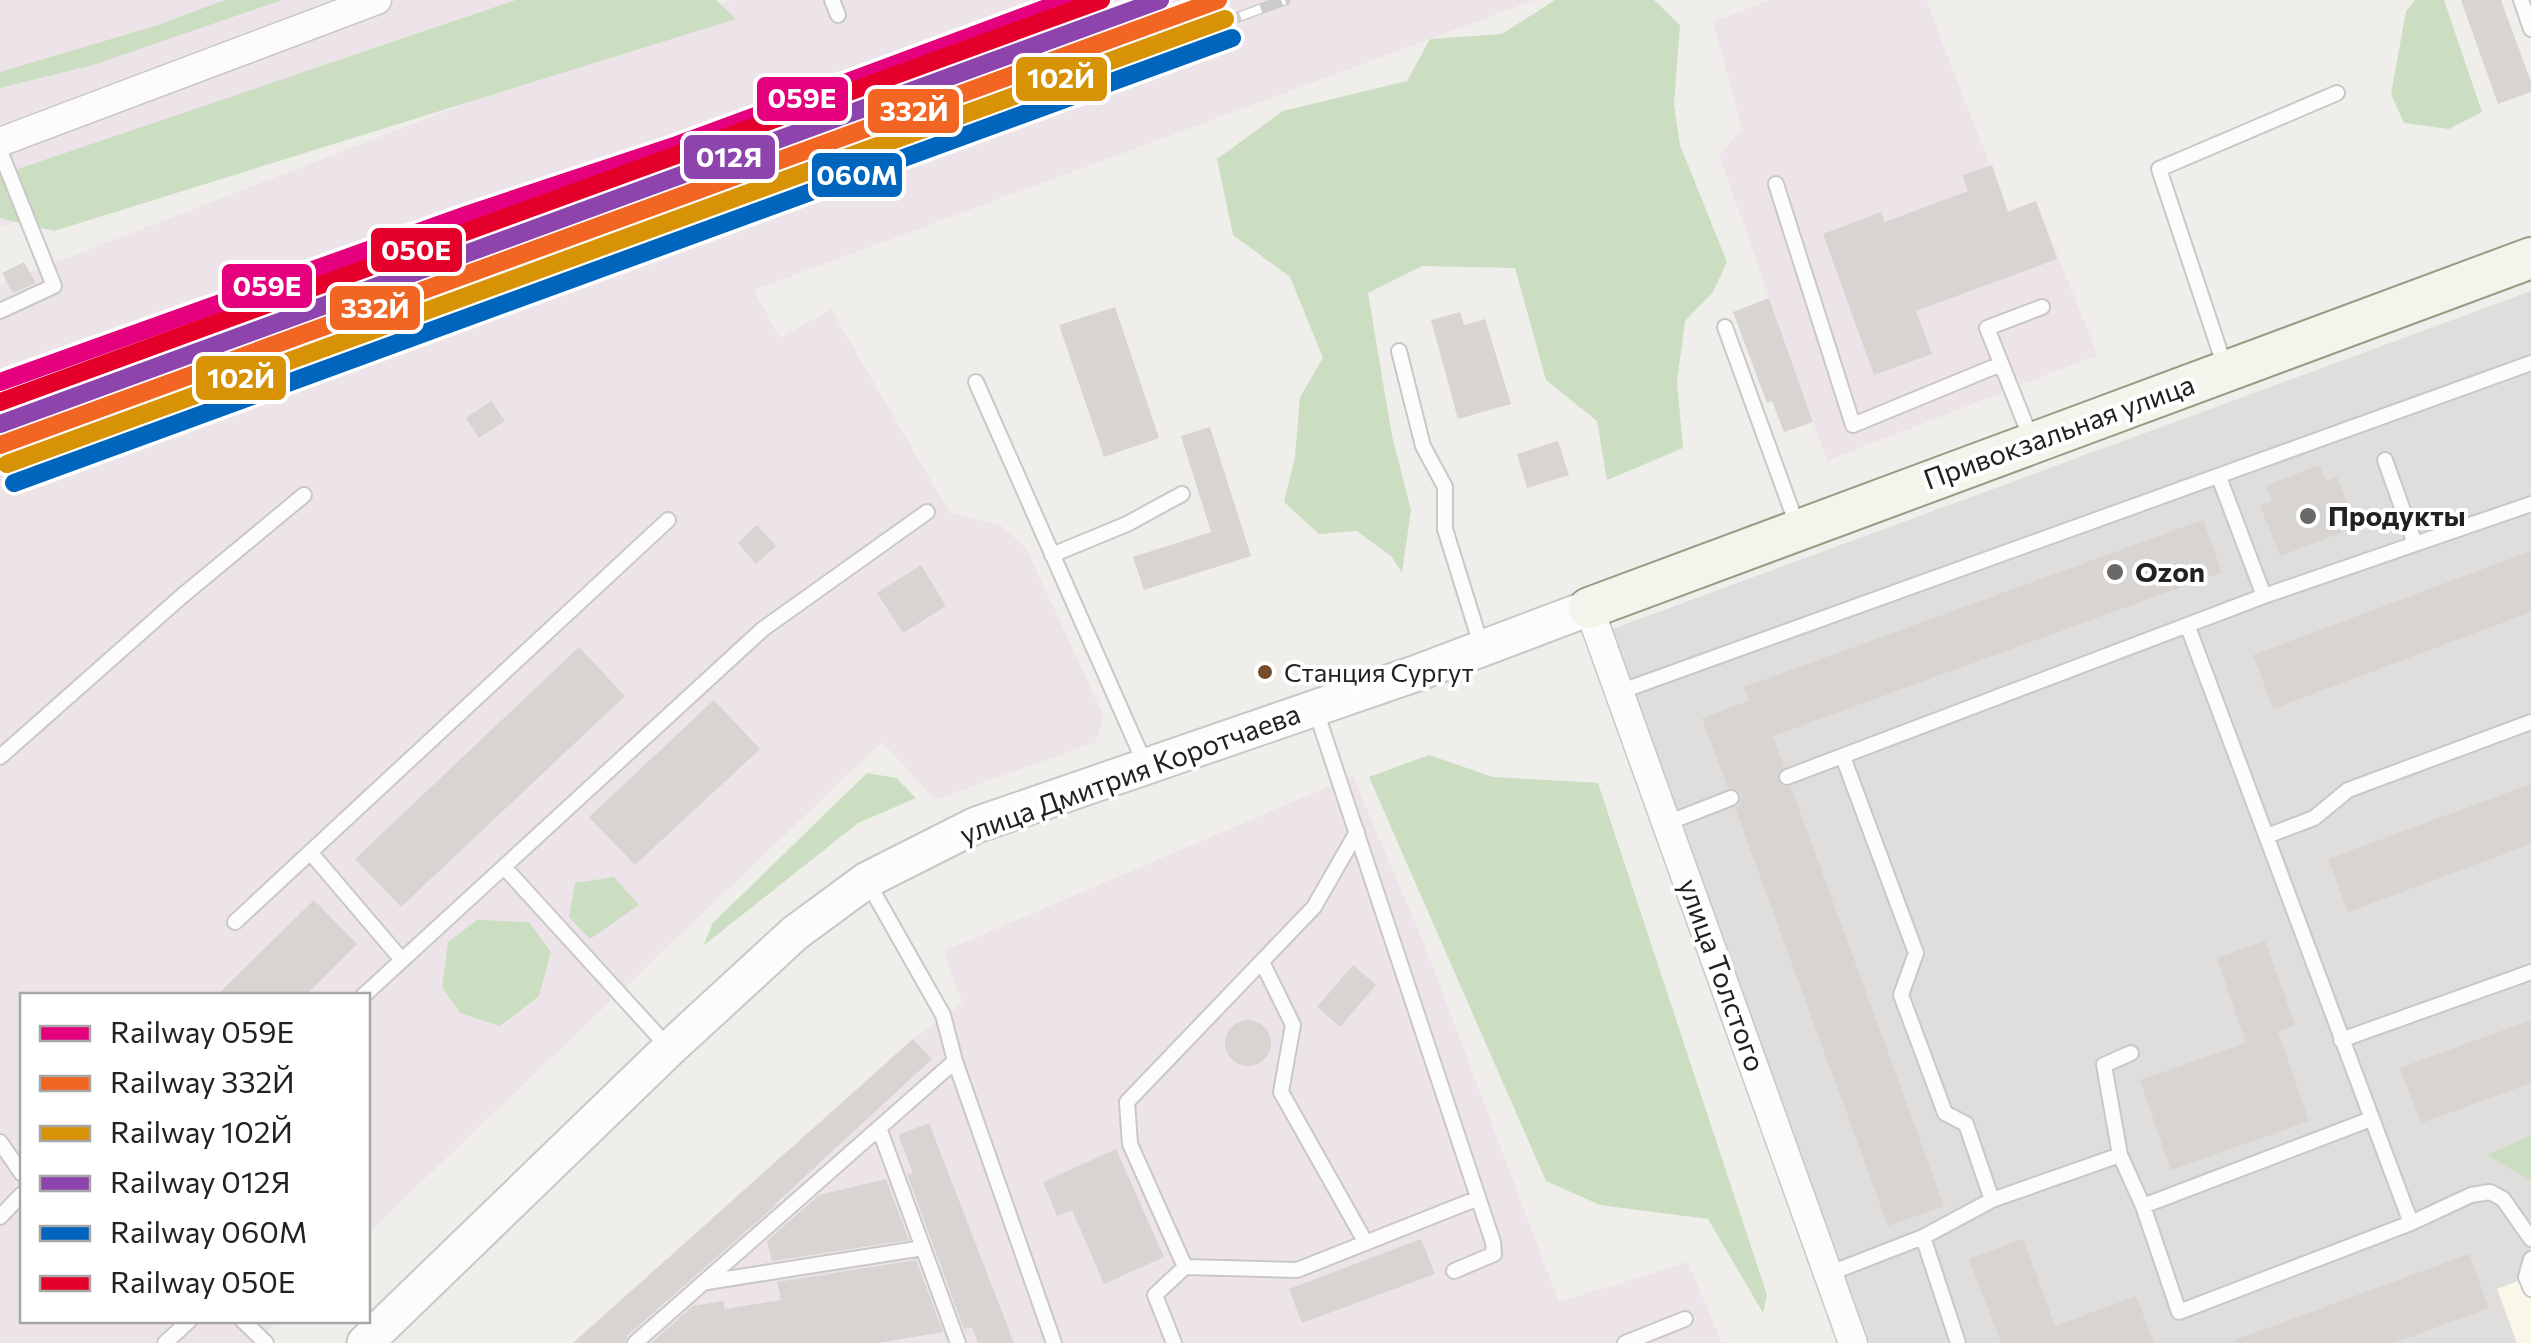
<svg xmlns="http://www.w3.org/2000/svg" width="2531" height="1343" font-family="Commissioner,sans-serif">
  <rect width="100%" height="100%" fill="#f0eeeb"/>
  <!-- residential -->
  <path fill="#dfdedc" d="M2531,291V1343H1868L1607,631Z"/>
  <!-- industrial -->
  <path fill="#ede4e9" d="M0,0H632L0,227Z
    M732,0H1535L754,290L780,338L831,309L950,513L999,524L1026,548L1104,716L1096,742L935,800L882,742L368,1233V996H22V1320L278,1321L255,1343H0V284Z
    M1770,0H1926L2008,211L2036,201L2098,355L1827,461L1719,155L1742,129L1713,22Z
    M1353,776L1425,946L1559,1302L1688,1262L1722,1343H573L913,1039L962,1003L944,951Z"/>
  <!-- education -->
  <path fill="#f8f7e8" d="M2531,1276V1343H2517L2497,1289Z"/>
  <!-- forest -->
  <path fill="#cbdec1" d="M225,0H282L93,65L0,88V72L155,26Z
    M516,0H716L736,19L54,231L0,218V175Z
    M1555,0H1654L1680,25L1674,105L1680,145L1727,262L1713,292L1685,321L1677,382L1683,448L1607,480L1597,421L1546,380L1515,268L1422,266L1368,293L1392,436L1411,510L1402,573L1392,557L1357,531L1319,534L1284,502L1295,457L1300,397L1323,358L1290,277L1233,235L1217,159L1283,111L1407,81L1430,39L1502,34Z
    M2415,0H2444L2482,112L2449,129L2404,123L2391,94L2406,11Z
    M1429,755L1493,777L1598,783L1767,1295L1763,1313L1708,1219L1600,1205L1546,1181L1369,777Z
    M867,773L896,778L916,798L858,823L703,946L713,923Z
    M614,877L639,905L590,939L569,917L575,883Z
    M477,920L529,922L551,952L539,996L500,1026L460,1013L442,987L448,942Z
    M2531,1135V1181L2487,1155Z"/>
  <!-- building -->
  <path fill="#d7d4d2" d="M2461,0H2501L2531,82V92L2498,104Z
    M1992,165L2008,212L2036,201L2057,259L1916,311L1932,354L1874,375L1823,234L1881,212L1885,222L1968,191L1962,175Z
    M24,262L36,283L13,293L2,273Z
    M1769,298L1813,422L1784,432L1772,401L1767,403L1733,312Z
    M1115,307L1159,438L1104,457L1059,325Z
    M1460,312L1464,325L1485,319L1511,404L1458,419L1431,320Z
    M491,401L505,421L479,438L466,418Z
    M1210,427L1251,556L1144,590L1133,557L1211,532L1181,436Z
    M1558,441L1569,475L1527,488L1517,454Z
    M2319,465L2326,481L2337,477L2356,527L2280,556L2260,505L2272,501L2266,486Z
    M2203,520L2222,572L1773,736L1784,767L1778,771L1777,780L1781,786L1791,787L1944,1206L1888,1226L1735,808L1740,804L1741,795L1737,789L1728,788L1702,718L1749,701L1744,687Z
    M757,525L776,546L756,564L738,543Z
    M2531,551V612L2273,709L2253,655Z
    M921,565L946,606L903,633L877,593Z
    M579,647L625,696L401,907L355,859Z
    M714,700L760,749L635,865L589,817Z
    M2531,784V844L2348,912L2328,859Z
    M314,900L357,944L305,996H216Z
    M2265,941L2295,1025L2278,1032L2309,1121L2171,1170L2140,1080L2246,1043L2217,958Z
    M1353,965L1376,985L1340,1027L1317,1007Z
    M2531,1020V1083L2421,1123L2400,1068Z
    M1225 1043a23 23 0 1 1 46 0a23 23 0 1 1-46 0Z
    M913,1039L932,1059L773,1206L776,1205L628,1335L625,1343H573Z
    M929,1123L1014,1343H978L972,1327L964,1329L907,1174L913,1173L898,1135Z
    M1116,1149L1164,1257L1104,1284L1072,1210L1057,1216L1043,1182Z
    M886,1179L909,1240L772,1261L767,1241L819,1195Z
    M1421,1239L1435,1274L1302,1323L1289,1289Z
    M2023,1239L2055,1326L2136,1296L2154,1343H2001L1969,1259Z
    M2469,1254L2489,1308L2393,1343H2235V1340Z
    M916,1260L943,1332L878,1343H651L693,1306L723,1301L725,1309L781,1300L777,1282Z"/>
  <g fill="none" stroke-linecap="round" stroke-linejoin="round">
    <!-- service casing -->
    <g stroke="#c9c8c7" stroke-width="18">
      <path id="service" d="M832,0L838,15
        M2521,0L2531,29
        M0,151L54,286L0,311
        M1776,184L1853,425L2001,364
        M1725,327L1797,525
        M1399,351L1423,446L1445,487V529L1482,648
        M2226,370L2159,169L2337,93
        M976,382L1146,766
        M2032,441L1987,328L2042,307
        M2385,460L2415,544
        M2219,477L2264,596
        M1052,555L1127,524L1182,494
        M2188,627L2411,1223
        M1619,692L2531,363
        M1315,708L1493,1242L1494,1254L1454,1271
        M0,757L182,596L304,495
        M1843,757L1916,953L1901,995L1945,1113L1966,1124L1992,1200
        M1787,777L2264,596L2531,504
        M1667,823L1731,798
        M1357,832L1314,907L1127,1102L1130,1144L1185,1267L1297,1270L1476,1199
        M2267,836L2314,818L2348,790L2531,722
        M310,852L402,960
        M505,868L669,1048
        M867,881L943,1015L955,1061L1054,1343
        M235,922L668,520
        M1262,962L1293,1025L1281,1092L1366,1243
        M363,996L763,629L927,512
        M2341,1040L2531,972
        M879,1128L958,1343
        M0,1142L22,1174
        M2120,1155L2104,1065L2131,1053
        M2143,1206L2371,1119
        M0,1217L22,1194
        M1923,1237L1958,1343
        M2531,1259L2526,1277L2531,1289
        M1828,1274L1923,1237L1992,1200L2120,1155L2143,1206L2179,1312L2411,1223L2471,1195L2490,1192L2503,1199L2531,1239
        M707,1282L923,1248
        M242,1320L266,1343
        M165,1343L190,1320
        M635,1343L955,1061
        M1174,1343L1155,1295L1185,1267
        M1625,1343L1685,1319"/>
    </g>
    <!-- minor casing -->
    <g stroke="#c9c8c7" stroke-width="31">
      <path id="minor" d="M0,142L377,0
        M1589,608L1853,1343"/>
    </g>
    <!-- tertiary casing -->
    <g stroke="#c9c8c7" stroke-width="39">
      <path id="tertiary" d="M365,1343L669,1049L795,933L867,880L976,825L1417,673L1589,608"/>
    </g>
    <!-- secondary casing -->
    <g stroke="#999a82" stroke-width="44">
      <path id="secondary" d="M1589,608L2531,258"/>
    </g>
    <!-- service -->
    <use href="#service" stroke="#fdfcfc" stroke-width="14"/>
    <!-- minor -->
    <use href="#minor" stroke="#fdfcfc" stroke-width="28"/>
    <!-- tertiary -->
    <use href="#tertiary" stroke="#fdfcfc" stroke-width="35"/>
    <!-- secondary -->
    <use href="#secondary" stroke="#f4f4ed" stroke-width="40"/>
    <!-- rail casing -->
    <g stroke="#ccc" stroke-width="11">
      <path id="rail" d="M0,468L1285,0"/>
    </g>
    <!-- rail -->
    <use href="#rail" stroke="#fff" stroke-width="8" stroke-dasharray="22" stroke-linecap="butt"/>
    <!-- rail-1 casing -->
    <g stroke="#fff" stroke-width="25">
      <path id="rail-1" d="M0,382L469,214L677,145L1068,0"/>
    </g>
    <!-- rail-2 casing -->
    <g stroke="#fff" stroke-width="25">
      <path id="rail-2" d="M0,445L1218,0"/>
    </g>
    <!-- rail-3 casing -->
    <g stroke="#fff" stroke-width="25">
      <path id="rail-3" d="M7,464L1225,19"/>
    </g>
    <!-- rail-4 casing -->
    <g stroke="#fff" stroke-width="25">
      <path id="rail-4" d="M0,424L1160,0"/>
    </g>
    <!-- rail-5 casing -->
    <g stroke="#fff" stroke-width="25">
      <path id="rail-5" d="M14,483L1232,38"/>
    </g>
    <!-- rail-6 casing -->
    <g stroke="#fff" stroke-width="25">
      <path id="rail-6" d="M0,402L1101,0"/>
    </g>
    <!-- rail-1 -->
    <use href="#rail-1" stroke="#e5007d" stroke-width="18"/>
    <!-- rail-2 -->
    <use href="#rail-2" stroke="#f26522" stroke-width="18"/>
    <!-- rail-3 -->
    <use href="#rail-3" stroke="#d79205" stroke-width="18"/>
    <!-- rail-4 -->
    <use href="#rail-4" stroke="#8e44ad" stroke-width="18"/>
    <!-- rail-5 -->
    <use href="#rail-5" stroke="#0065bd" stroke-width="18"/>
    <!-- rail-6 -->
    <use href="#rail-6" stroke="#e4002b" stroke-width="18"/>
  </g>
  <!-- markers -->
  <g fill="#6a6968" stroke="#fff" stroke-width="4">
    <circle cx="2308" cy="516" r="10"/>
    <circle cx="2115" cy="572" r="10"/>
  </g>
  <circle fill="#7a4b2a" stroke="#fff" stroke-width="4" cx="1265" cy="672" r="9"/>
  <g text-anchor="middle" stroke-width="8" stroke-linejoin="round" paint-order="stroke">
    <!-- bus labels -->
    <g font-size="26" fill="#222" stroke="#fff" text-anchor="start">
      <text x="1284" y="682">Станция Сургут</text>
    </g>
    <!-- street labels -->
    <g font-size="28" fill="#222" stroke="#fff">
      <text transform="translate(2059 432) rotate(-20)" y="10">Привокзальная улица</text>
      <text transform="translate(1130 774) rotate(-20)" y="10">улица Дмитрия Коротчаева</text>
      <text transform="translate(1722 975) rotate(70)" y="10">улица Толстого</text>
    </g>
    <!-- poi labels -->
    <g font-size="28" font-weight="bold" fill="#222" stroke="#fff" text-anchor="start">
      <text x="2328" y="526">Продукты</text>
      <text x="2135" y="582">Ozon</text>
    </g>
  </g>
  <g stroke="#fff" stroke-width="4">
    <rect x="1014" y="55" width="95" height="48" rx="10" fill="#d79205"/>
    <rect x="755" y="75" width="95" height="48" rx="10" fill="#e5007d"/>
    <rect x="866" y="87" width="95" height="48" rx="10" fill="#f26522"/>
    <rect x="682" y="133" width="95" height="48" rx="10" fill="#8e44ad"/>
    <rect x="810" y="151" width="94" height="48" rx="10" fill="#0065bd"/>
    <rect x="369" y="226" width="95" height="48" rx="10" fill="#e4002b"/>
    <rect x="220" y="262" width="94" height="48" rx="10" fill="#e5007d"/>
    <rect x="328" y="284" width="94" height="48" rx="10" fill="#f26522"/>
    <rect x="194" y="354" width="94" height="48" rx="10" fill="#d79205"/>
  </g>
  <g font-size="28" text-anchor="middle" font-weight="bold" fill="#fff">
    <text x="1061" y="88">102Й</text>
    <text x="802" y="108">059Е</text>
    <text x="914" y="121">332Й</text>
    <text x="729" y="167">012Я</text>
    <text x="857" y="185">060М</text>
    <text x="416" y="260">050Е</text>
    <text x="267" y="296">059Е</text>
    <text x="375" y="318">332Й</text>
    <text x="241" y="388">102Й</text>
  </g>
  <!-- legend -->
  <rect x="20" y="993" width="350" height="330" fill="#ffffff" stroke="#a7a7a7" stroke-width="2.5"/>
  <rect x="40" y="1026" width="50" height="15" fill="#e5007d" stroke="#a7a7a7" stroke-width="2.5"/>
  <text x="110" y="1043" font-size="30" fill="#222222">Railway 059Е</text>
  <rect x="40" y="1076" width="50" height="15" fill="#f26522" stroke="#a7a7a7" stroke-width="2.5"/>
  <text x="110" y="1093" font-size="30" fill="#222222">Railway 332Й</text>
  <rect x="40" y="1126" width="50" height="15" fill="#d79205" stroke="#a7a7a7" stroke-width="2.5"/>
  <text x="110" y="1143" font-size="30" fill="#222222">Railway 102Й</text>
  <rect x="40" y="1176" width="50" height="15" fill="#8e44ad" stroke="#a7a7a7" stroke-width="2.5"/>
  <text x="110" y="1193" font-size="30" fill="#222222">Railway 012Я</text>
  <rect x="40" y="1226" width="50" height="15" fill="#0065bd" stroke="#a7a7a7" stroke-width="2.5"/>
  <text x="110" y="1243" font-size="30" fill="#222222">Railway 060М</text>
  <rect x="40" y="1276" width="50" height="15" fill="#e4002b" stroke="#a7a7a7" stroke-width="2.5"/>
  <text x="110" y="1293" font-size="30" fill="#222222">Railway 050Е</text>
</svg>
